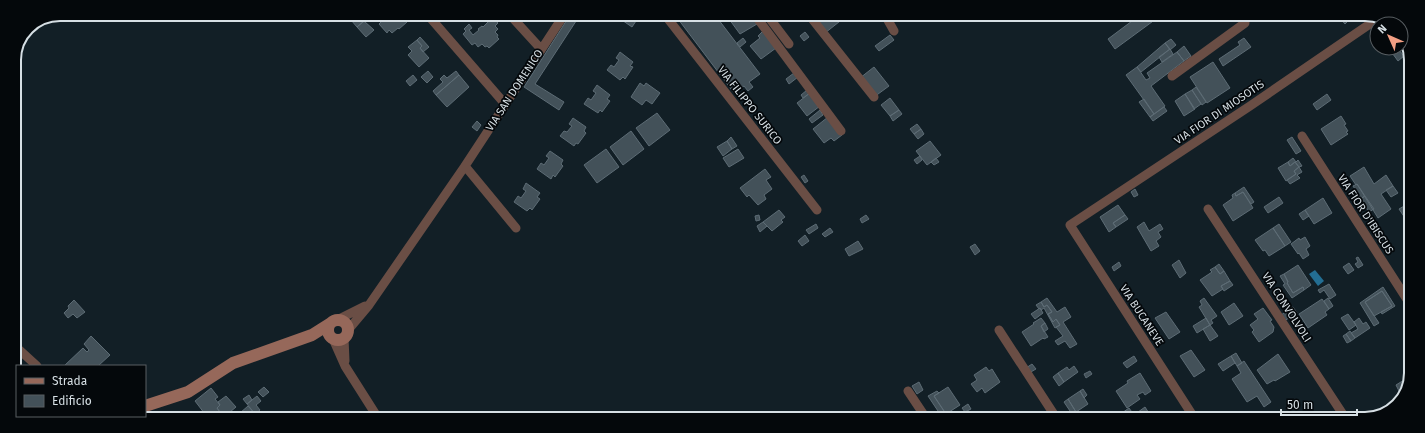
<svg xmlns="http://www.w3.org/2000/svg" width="1425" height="433" font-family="'Fira Sans',sans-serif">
  <rect width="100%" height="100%" fill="#121f26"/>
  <!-- water -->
  <path fill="#236e93" d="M1315,270L1324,281L1318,286L1309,274Z"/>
  <!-- building -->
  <path fill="#435159" stroke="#5d6c75" d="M199,14H209V16L203,20Z
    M386,14L388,15L400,14L407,22L399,29L398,28L392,33L389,30L387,33L379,24L383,20L381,18Z
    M463,14L474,15L467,21Z
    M480,15H490L498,23L495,26L498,29L495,32L498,35L497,37L499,39L489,48L487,46L485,47L482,44L478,47L475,43L472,45L463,34L466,31L464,29L469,24L472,28L469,30L473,35L479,30L478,29L482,26L483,27L488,22L484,17L481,20L478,16Z
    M570,15H580L535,84L564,102L559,110L524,87Z
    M616,15H637L634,20L636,21L632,27L616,16Z
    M675,15H715L760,74L749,82L753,87L748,91L744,86L734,93Z
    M734,15H745L748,20L752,18L757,24L740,34L729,19Z
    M811,15H841L844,18L825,33Z
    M1140,15L1160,16L1115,49L1108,39Z
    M1196,15H1210L1203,21L1200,17L1198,18Z
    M361,16L364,21L357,27L351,20L354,17L356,20Z
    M1343,16H1349L1351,18L1345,24L1340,18Z
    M364,21L374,30L366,37L357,27Z
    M763,31L776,48L761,59L750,46L760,38L758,36Z
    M805,32L809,37L804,41L800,36Z
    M1401,33L1406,44L1402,47L1401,45Z
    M890,35L894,40L879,51L875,46Z
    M420,37L429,47L423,52L420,48L422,46L417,40Z
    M743,38L746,42L740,47L737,43Z
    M1244,38L1251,47L1223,66L1219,59L1240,45L1238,42Z
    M1171,39L1176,45L1170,50L1165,43Z
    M417,40L422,46L420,48L429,58L419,67L408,55L412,51L408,47Z
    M1165,43L1170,49L1141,72L1137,67Z
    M1184,46L1191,56L1184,61L1177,52Z
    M1392,48L1396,51L1398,49L1404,56L1398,61L1390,50Z
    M1170,49L1173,54L1162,62L1159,57Z
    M620,52L633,62L630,66L633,67L625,79L623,77L620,80L607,70L611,65L614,67L619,60L616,58Z
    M1177,52L1184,61L1151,86L1165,106L1154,114L1126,75L1137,67L1146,80L1150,78L1147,73Z
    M1213,62L1230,88L1207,103L1190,77Z
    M874,67L889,86L874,97L860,78Z
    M428,71L433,77L427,83L421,77Z
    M456,71L459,75L436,95L433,91L443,82L440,79L444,75L447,78Z
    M794,73L798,77L789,84L786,79Z
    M413,75L417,80L410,86L406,81Z
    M459,75L469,87L447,107L436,95Z
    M640,83L644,86L646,83L660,93L652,104L646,100L642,105L631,97Z
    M597,85L610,95L607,99L610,101L602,112L600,110L598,113L584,104L588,98L591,100L596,93L593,91Z
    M1196,87L1206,102L1202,105L1192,90Z
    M807,90L810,93L803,98L801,95Z
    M1192,90L1201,104L1194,109L1185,94Z
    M810,93L820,106L807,116L797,103Z
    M1185,94L1195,109L1184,116L1175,101Z
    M1327,94L1331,100L1317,110L1313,104Z
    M890,98L899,110L890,116L881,105Z
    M1144,99L1154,114L1150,117L1139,102Z
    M1164,107L1167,111L1153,121L1150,117Z
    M820,110L823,115L812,123L809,119Z
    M899,110L902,114L893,121L890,116Z
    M657,113L670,130L649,146L636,128Z
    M1341,116L1346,124L1344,125L1348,131L1346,132L1348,134L1331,145L1321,129Z
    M828,117L842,135L834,141L831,138L824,143L813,129Z
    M573,118L586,127L584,131L586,133L578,144L576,143L574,146L560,136L564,131L567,132L572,126L569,124Z
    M477,121L481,125L477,131L472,127Z
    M917,124L921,129L914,134L910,129Z
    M921,129L924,134L918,139L914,134Z
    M631,131L644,149L623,165L610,147Z
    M731,137L737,146L732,149L727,141Z
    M1292,137L1301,151L1296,154L1287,140Z
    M727,141L732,149L723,156L717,147Z
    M930,141L941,155L927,165L916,151Z
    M606,149L619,167L597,183L584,165Z
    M738,149L744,158L729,167L723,158Z
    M550,151L563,160L561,164L563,166L555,177L553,175L551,179L537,169L541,163L544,165L549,158L546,156Z
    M920,156L922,160L917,164L914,160Z
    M936,158L939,162L934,165L931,162Z
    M1293,158L1296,162L1298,160L1302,166L1299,167L1302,172L1297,175L1300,178L1290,184L1287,180L1296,174L1294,171L1299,167L1295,162L1290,166L1288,162Z
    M1288,162L1290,166L1295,162L1299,167L1294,171L1296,174L1286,181L1278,168Z
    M1364,167L1374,184L1386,175L1393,186L1381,194L1391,209L1378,218L1357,184L1356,185L1350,176Z
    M765,169L771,177L766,180L772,189L764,195L766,199L758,205L749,195L747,197L740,188Z
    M804,175L808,181L805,183L801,177Z
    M526,183L540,193L537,197L540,199L532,210L530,208L527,211L514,202L518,196L521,198L526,191L523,189Z
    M1357,184L1365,196L1361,199L1353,186Z
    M1393,186L1398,193L1391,197L1386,190Z
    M1244,187L1254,202L1251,204L1243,192L1236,196L1235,193Z
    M1135,189L1138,195L1134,197L1131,192Z
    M1243,192L1253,208L1233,221L1223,205L1233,198L1232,195L1235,193L1236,196Z
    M1365,196L1374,209L1369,212L1360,199Z
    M1279,197L1283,203L1268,213L1264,207Z
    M1323,198L1332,213L1314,224L1305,210Z
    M1118,205L1125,215L1113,223L1116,227L1109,232L1100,217Z
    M1406,205L1410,211V215L1405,218L1399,209Z
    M779,210L785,217L781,220L783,222L772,231L763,222Z
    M1305,210L1309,216L1303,220L1299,214Z
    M759,215L760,220L756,221L755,216Z
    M866,215L869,219L862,223L860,219Z
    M1125,215L1128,219L1116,227L1113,223Z
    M763,222L767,226L760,232L757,226Z
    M1144,222L1149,231L1160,224L1163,229L1158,232L1161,237L1156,241L1159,246L1151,251L1137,227Z
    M816,224L818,228L809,234L806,230Z
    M1279,224L1291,242L1285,246L1273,228Z
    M830,228L833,232L825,237L822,234Z
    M1273,228L1285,246L1269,256L1265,250L1263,251L1255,240Z
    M805,235L809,241L802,246L798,241Z
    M1305,237L1310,246L1306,249L1309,255L1303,259L1299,253L1298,254L1291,244L1299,238L1300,240Z
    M858,241L863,249L849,256L845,249Z
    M975,244L980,251L975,255L970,247Z
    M1358,257L1363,265L1358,268L1355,264L1358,262L1356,258Z
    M1179,260L1186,273L1180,278L1172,265Z
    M1119,262L1121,266L1114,271L1112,267Z
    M1349,263L1354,270L1348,274L1343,267Z
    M1219,264L1224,271L1220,274L1215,267Z
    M1298,265L1311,285L1304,290L1303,287L1293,293L1287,283L1288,282L1284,274Z
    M1215,267L1220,274L1224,271L1230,281L1221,286L1223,289L1212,296L1200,280L1212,272L1210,270Z
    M1284,274L1288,282L1287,283L1293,293L1303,287L1304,290L1292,298L1283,285L1285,284L1280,276Z
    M1230,281L1233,285L1224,291L1221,286Z
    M1329,284L1336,295L1330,299L1324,290L1320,293L1318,290Z
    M1383,287L1395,306L1382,314L1381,312L1392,306L1382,291L1365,302L1379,323L1374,326L1360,303Z
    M1382,291L1392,306L1374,316L1365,302Z
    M1047,298L1057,312L1065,307L1071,317L1063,322L1077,344L1070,348L1065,341L1058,345L1055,341L1063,336L1056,327L1060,325L1056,319L1053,322L1048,314L1052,312L1047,305L1044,307L1041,302Z
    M1204,298L1217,316L1211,320L1213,323L1210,325L1199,307L1202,305L1200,301Z
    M1328,298L1333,306L1329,309L1324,301Z
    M1322,299L1329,309L1325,312L1327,315L1308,328L1299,314Z
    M74,300L85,312L77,318L73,314L68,318L64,313L69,308L68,306Z
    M1041,302L1044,307L1047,305L1052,312L1048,314L1053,322L1056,319L1060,325L1055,328L1044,308L1041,310L1040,308L1039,309L1036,305Z
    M1234,303L1243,316L1229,325L1221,312Z
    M1293,307L1297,313L1284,321L1281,315Z
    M1040,308L1043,313L1035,319L1031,314Z
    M1263,308L1272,320L1270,321L1274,327L1273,332L1259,342L1252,332L1254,330L1250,325L1258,319L1254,314Z
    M1166,312L1180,332L1169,339L1155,318Z
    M1348,314L1356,325L1349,330L1341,318Z
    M1041,318L1045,323L1041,326L1048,337L1044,339L1043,338L1031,346L1022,332L1034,324L1033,323Z
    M1206,318L1210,325L1197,333L1193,326Z
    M1359,318L1363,324L1366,322L1370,328L1355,338L1351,333L1358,329L1354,322Z
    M1045,323L1048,329L1044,332L1041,326Z
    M1210,325L1218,336L1210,341L1203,329Z
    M1350,331L1355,338L1351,341L1346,334Z
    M1346,334L1351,341L1347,343L1343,336Z
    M91,336L110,355L98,366H64L83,348L87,352L89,350L84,344Z
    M1191,350L1205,370L1194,377L1180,356Z
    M1236,353L1242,363L1237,366L1231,356Z
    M1278,354L1290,372L1275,381L1274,380L1267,384L1257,370Z
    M1134,356L1137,361L1127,368L1123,363Z
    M1231,356L1235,363L1223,371L1218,364Z
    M1244,361L1271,402L1264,407L1257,396L1247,402L1232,379L1241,373L1237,366Z
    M1032,364L1036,369L1029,373L1026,368Z
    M1074,366L1078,372L1064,382L1058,373L1067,367L1069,370Z
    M986,367L989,371L992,369L1000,382L985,393L982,388L977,392L971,384L977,380L974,375Z
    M1090,371L1092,374L1086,378L1084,374Z
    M1058,373L1064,382L1059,386L1053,377Z
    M1140,373L1151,391L1145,395L1143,392L1137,395L1140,399L1127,408L1116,391L1128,383L1127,381Z
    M1408,377L1409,384L1407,385L1404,380Z
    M1404,380L1407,385L1399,391L1396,385Z
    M919,382L923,390L917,394L912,386Z
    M1407,385L1408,387L1402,395L1399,391Z
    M264,387L269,392L263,397L258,392Z
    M948,387L960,405L946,414L934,396Z
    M211,388L218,397L215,399L220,405L217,408L224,418H208L195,401Z
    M1083,389L1087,395L1084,398L1080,391Z
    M937,391L939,393L934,396L946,414L942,417L928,396Z
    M1080,391L1088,404L1076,412L1068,399Z
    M249,395L252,400L247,404L243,399Z
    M226,396L236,407L224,417L217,408L220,405L218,402Z
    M257,396L261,401L256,405L260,410L255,414L247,404Z
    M1068,399L1076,412L1072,414L1064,402Z
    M968,404L971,409L965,412L962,408Z
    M248,406L255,414L257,418H244L240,413Z
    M1145,407L1152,418L1150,419H1133L1131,416L1126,419L1122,413L1129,408L1134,415Z"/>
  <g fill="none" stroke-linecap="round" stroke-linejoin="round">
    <!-- street -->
    <path stroke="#6a4e45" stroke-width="9" d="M427,14L505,104
      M510,15L541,49
      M665,15L817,210
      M755,15L841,131
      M767,15L789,44
      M809,15L874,97
      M885,15L894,31
      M1172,76L1245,23L1244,15
      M1302,136L1410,304
      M465,166L516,228
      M1208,209L1346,419
      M337,320L365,306
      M348,330L369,305L465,166L564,15
      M999,330L1057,419
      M344,338L345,361
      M333,339L345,366L378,418
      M14,345L37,366
      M908,391L926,418
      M91,416L93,417
      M1195,419L1070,225L1250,106L1380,17"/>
    <!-- secondary -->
    <path stroke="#96685a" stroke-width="12" d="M328 330a10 10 0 1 1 20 0a10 10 0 1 1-20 0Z
      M145,406L188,392L233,363L312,335L331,323
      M111,417L115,416"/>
  </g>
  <g text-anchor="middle" stroke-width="3.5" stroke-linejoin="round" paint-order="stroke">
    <!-- street labels -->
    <g font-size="11" fill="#d6dfe4" stroke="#04080b">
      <text transform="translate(514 90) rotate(-57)" y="4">VIA SAN DOMENICO</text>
      <text transform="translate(750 105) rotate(52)" y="4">VIA FILIPPO SURICO</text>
      <text transform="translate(1219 112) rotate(-34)" y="4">VIA FIOR DI MIOSOTIS</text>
      <text transform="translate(1366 214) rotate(57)" y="4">VIA FIOR D'IBISCUS</text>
      <text transform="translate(1287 307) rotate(57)" y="4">VIA CONVOLVOLI</text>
      <text transform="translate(1142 315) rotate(57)" y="4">VIA BUCANEVE</text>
    </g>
  </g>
  <!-- crop -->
  <path d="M0 0H1425V433H0ZM60 21H1365A39 39 0 0 1 1404 60V373A39 39 0 0 1 1365 412H60A39 39 0 0 1 21 373V60A39 39 0 0 1 60 21Z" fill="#04080b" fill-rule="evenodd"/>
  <path fill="none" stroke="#d6dfe4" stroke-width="2" d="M60 21H1365A39 39 0 0 1 1404 60V373A39 39 0 0 1 1365 412H60A39 39 0 0 1 21 373V60A39 39 0 0 1 60 21Z"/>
  <!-- legend -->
  <rect x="16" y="365" width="130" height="52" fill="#04080b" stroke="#585e62"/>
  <rect x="24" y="378" width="20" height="6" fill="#96685a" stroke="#585e62"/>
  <text x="52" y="385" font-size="12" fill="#d6dfe4">Strada</text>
  <rect x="24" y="395" width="20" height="12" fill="#435159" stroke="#585e62"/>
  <text x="52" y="405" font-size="12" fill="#d6dfe4">Edificio</text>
  <!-- north arrow -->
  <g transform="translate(1389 36) rotate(315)"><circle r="19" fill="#04080b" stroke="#585e62"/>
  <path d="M0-3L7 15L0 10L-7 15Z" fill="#f39f84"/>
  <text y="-6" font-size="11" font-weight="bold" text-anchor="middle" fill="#d6dfe4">N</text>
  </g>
  <!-- scale -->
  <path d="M1281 409v6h76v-6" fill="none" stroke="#d6dfe4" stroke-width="2"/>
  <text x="1287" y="409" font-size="12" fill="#d6dfe4" stroke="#04080b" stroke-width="3" paint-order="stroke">50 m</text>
</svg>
